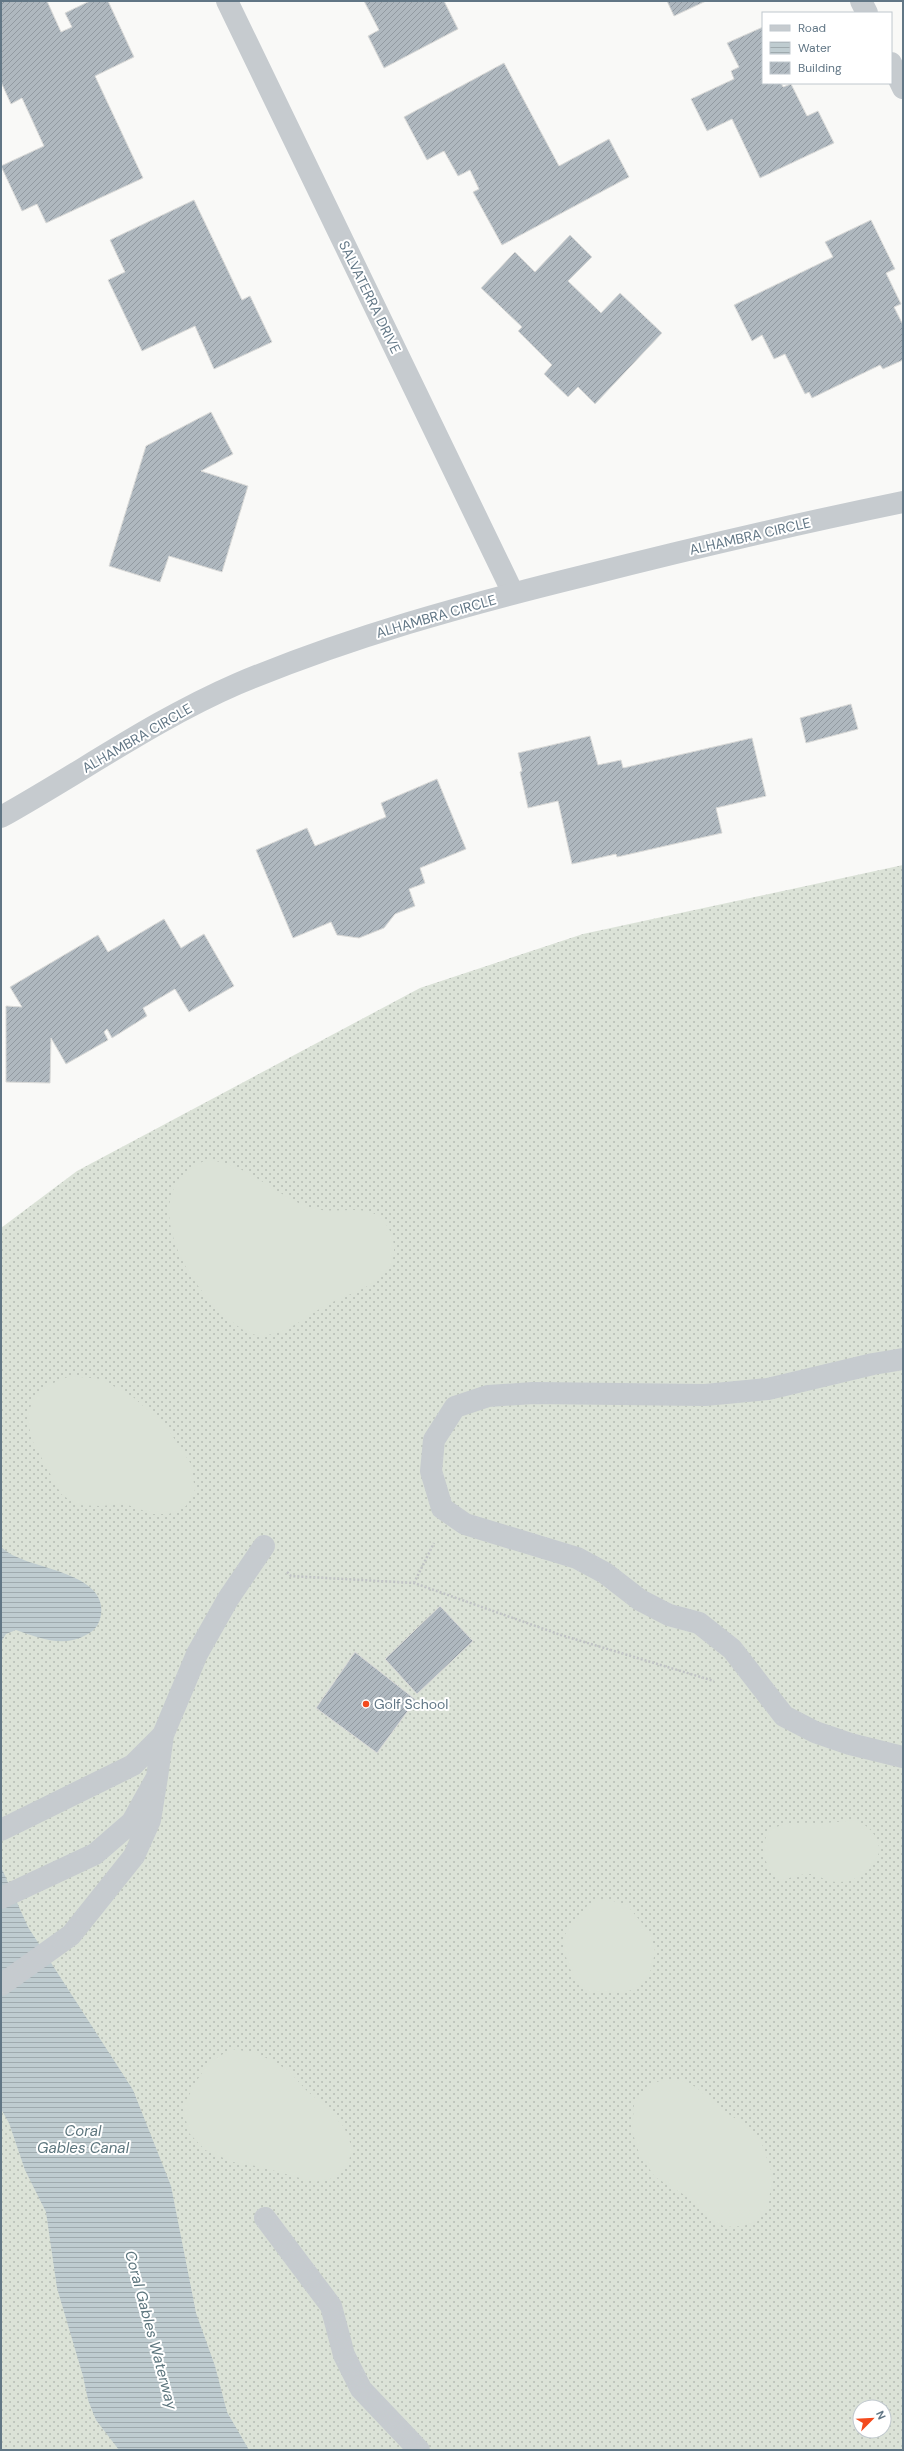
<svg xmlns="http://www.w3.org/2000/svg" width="904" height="2451" font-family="'DM Sans',sans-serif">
  <defs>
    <pattern id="grass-dots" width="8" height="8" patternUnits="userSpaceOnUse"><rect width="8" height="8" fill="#dbe2d7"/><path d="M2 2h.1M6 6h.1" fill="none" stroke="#b5bcb4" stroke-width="1.8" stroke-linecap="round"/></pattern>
    <pattern id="water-rules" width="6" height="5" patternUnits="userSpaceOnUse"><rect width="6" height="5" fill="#bfccd0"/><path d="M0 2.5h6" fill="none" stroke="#9faaae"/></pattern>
    <pattern id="building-hatch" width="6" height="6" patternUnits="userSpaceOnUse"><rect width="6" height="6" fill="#afb8bf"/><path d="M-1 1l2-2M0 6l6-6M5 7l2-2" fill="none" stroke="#929aa1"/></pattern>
  </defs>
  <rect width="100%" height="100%" fill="#f9f9f7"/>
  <!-- grass -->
  <path fill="url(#grass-dots)" fill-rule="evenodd" d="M903,865V2450H1V1228L77,1171L420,988L583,934ZM860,2407H884V2431H860Z"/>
  <!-- garden -->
  <path fill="#dbe2d7" d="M207,1160C247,1163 272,1193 308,1207C326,1214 348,1208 367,1211C378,1213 387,1223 391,1233C408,1281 351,1291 321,1308C301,1320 282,1338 256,1335C243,1333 232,1321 222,1313C182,1277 134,1188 207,1160Z
    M70,1376L101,1379L133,1397L166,1426L191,1464L195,1490L186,1506L169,1514H153L125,1504L100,1506L77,1505L61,1494L33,1442L27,1420L32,1401L44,1387Z
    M855,1820C871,1827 877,1835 880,1851C870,1872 854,1886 829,1881C823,1879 818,1875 812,1874C801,1873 790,1879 779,1880C769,1870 764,1862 764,1848C764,1819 799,1823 818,1823C831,1823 843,1821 855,1820Z
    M596,1900H610L627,1905L651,1934L655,1951L652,1968L645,1980L635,1989L622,1993L589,1991L578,1984L569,1967L564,1950L563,1938L570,1926L580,1918L586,1907Z
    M232,2049L257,2053L288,2070L306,2090L325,2106L344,2127L352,2147L348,2166L335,2178L314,2182L261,2167L233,2162L205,2150L189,2133L183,2108L194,2085L209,2062Z
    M664,2079H678L696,2087L719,2108L744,2124L762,2144L773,2176L768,2205L758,2221L743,2226L725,2227L712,2220L691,2199L655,2177L640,2156L632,2131L634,2105L646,2087Z"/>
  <!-- water -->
  <path fill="url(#water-rules)" d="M1,1547C6,1551 11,1555 17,1557C41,1569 107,1576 101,1614C100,1623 95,1631 86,1635C63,1648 39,1638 16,1630L6,1634L1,1642Z
    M1,1867L28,1927L133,2090L171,2186L196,2313L215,2366L227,2412L249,2450H119L96,2420L88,2400L83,2376L57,2288L46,2212L25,2170L9,2123L1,2109Z"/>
  <!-- building -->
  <path fill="url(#building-hatch)" stroke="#dbdbd9" d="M1,1H47L61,32L72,27L65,13L90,1H108L134,57L95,76L143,178L46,223L37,204L22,211L1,166L44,146L22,98L11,104L1,82Z
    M364,1H444L458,29L384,68L368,36L379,30Z
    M667,1H706L674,16Z
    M763,27V83H781L783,87L791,84L807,116L818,111L834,143L760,178L732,119L707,131L691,99L734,79L731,71L739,67L727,43Z
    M504,63L559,166L609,139L629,177L502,245L473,192L479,189L470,170L458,176L444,151L427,160L404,117Z
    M194,200L242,300L250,296L272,342L214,369L195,326L142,351L108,280L125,272L110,240Z
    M871,220L895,269L886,273L901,304L894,307L903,325V360L883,369L880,365L812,398L809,392L805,394L785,354L774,359L762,335L752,341L734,305L833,257L825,242Z
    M570,235L592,257L568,281L601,313L620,293L662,333L595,404L578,387L568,397L544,374L552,365L518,331L522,327L481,288L515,252L535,272Z
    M211,412L233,454L201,471L248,486L222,572L169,556L160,582L109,566L146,446Z
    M851,704L858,729L806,743L800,718Z
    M590,736L598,765L621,760L623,768L752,738L766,796L716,808L722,833L617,857L616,854L572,864L558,801L528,808L520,772L522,771L518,753Z
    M437,779L466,849L420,868L425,883L409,889L415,906L395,914L384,928L359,938L337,935L331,922L293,938L256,850L307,828L315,846L386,817L381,803Z
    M164,919L181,948L204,934L234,986L189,1012L175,989L143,1008L147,1016L112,1038L107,1029L104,1032L108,1040L66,1064L51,1038L50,1083L6,1082V1006L22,1007L10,987L98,935L108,952Z
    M440,1606L473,1641L417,1694L385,1659Z
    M355,1652L416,1700L377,1753L316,1708Z"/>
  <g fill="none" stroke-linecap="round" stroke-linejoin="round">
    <!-- path -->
    <path stroke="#c0c3c5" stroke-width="2.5" stroke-dasharray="2 2" stroke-linecap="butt" d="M287,1572L291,1576L414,1583L561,1635L714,1681
      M414,1583L434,1543"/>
    <!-- service -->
    <path stroke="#c6cbcf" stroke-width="22" d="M903,1359L873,1364L768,1389L705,1395L533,1393L488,1396L455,1407L434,1440L431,1471L442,1508L465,1524L577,1558L605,1573L640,1600L669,1615L699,1623L732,1649L784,1716L815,1732L850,1744L903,1757
      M1,1830L133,1765L163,1735L197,1654L228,1599L264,1546
      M1,1898L95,1854L132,1822L157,1777L163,1735
      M1,1985L71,1935L134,1856L150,1820L157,1777
      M265,2218L331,2306L344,2355L361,2389L419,2450"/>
    <!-- minor -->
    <path stroke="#c6cbcf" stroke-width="22" d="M227,1L513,593
      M861,1L867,13
      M891,63L903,88"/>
    <!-- tertiary -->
    <path stroke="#c6cbcf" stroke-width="22" d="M1,817C80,773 154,720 237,684C349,637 465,605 583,576C689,549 796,524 903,502"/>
  </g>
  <!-- markers -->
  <circle fill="#f34a1d" stroke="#fff" stroke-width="1.5" cx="366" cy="1704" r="4"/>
  <g text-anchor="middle" stroke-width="4" stroke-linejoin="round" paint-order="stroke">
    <!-- street labels -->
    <g font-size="14" fill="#617685" stroke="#fff">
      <text transform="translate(370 297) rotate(64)" y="5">SALVATERRA DRIVE</text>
      <text transform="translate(750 536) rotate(-13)" y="5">ALHAMBRA CIRCLE</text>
      <text transform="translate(436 616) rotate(-16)" y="5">ALHAMBRA CIRCLE</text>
      <text transform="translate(137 738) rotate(-30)" y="5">ALHAMBRA CIRCLE</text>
    </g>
    <!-- poi labels -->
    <g font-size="14" fill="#617685" stroke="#fff" text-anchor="start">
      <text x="374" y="1709">Golf School</text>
    </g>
    <!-- water labels -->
    <g font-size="15" font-style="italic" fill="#5d767e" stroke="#fff">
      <text x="83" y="2136">Coral<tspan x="83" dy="17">Gables Canal</tspan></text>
      <text transform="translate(151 2330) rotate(75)" y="5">Coral Gables Waterway</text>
    </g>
  </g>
  <!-- border -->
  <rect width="904" height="2451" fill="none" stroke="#617685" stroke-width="4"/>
  <!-- legend -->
  <rect x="762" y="12" width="130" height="72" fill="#ffffff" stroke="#c0c8ce"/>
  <rect x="770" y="25" width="20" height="6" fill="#c6cbcf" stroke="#c0c8ce"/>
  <text x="798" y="32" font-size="12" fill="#617685">Road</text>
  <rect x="770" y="42" width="20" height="12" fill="url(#water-rules)" stroke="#c0c8ce"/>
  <text x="798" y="52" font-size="12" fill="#617685">Water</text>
  <rect x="770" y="62" width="20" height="12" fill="url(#building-hatch)" stroke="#c0c8ce"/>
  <text x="798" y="72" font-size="12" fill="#617685">Building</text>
  <!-- north arrow -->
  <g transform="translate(872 2419) rotate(66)"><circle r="19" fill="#ffffff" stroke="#c0c8ce"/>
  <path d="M0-3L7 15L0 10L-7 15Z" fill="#f34a1d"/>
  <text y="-6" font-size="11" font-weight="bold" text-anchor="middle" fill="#617685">N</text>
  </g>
</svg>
